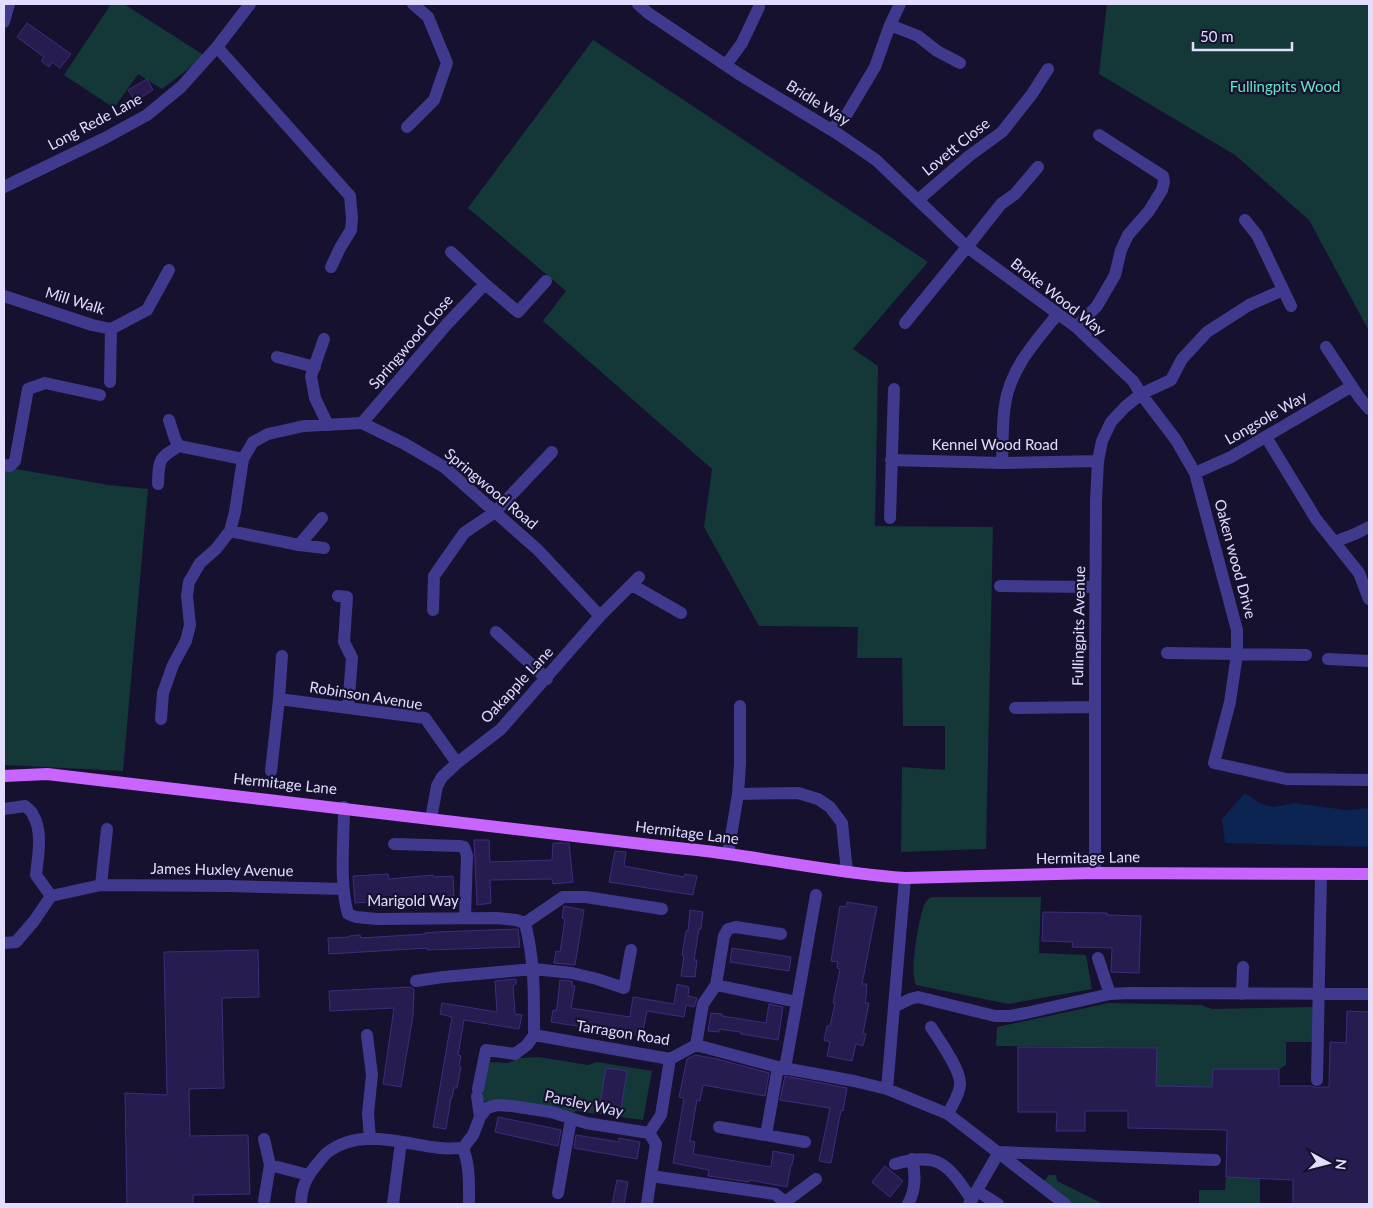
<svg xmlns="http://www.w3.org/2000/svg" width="1373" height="1208" font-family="Lato,sans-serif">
  <rect width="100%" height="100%" fill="#16112e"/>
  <!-- green -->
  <path fill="#133837" d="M111,4H124L205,56L162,89L138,74L114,108L64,75Z
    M1107,4H1369V331L1309,220L1235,155L1099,74Z
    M593,40L928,262L853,349L878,366L875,526L993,527L986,849L901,852L902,767L945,770V726H903L902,658H857L858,627L759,626L704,527L712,469L543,321L566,291L468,208Z
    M4,467L109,485L148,489L123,771L4,765Z
    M932,897H1041L1039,953L1086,955L1092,989L1008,1004L916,985C909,973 919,919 924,905C926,901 928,899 932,897Z
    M1109,1003L1201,1005L1212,1009L1313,1007L1312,1042H1286V1065L1279,1069H1213L1212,1087L1156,1086V1048L996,1046L997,1027Z
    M539,1057L588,1065L597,1062L652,1071L643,1120L576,1111L571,1114L558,1109L481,1101L488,1062L508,1063L520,1058Z
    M1049,1175H1056L1057,1181L1103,1204H1072L1043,1182Z
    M1226,1177L1260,1178V1204H1199V1190H1225Z"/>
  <!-- water -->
  <path fill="#0b2452" d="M1245,793L1261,804L1274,807L1294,803L1346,810L1369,808V847L1225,843L1222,819Z"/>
  <!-- building -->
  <path fill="#271c4f" stroke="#3e2d7c" d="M27,23L71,54L60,68L52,62L49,67L41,61L44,57L17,37Z
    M147,79L153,90L135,101L128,90Z
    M474,840H489L490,862L552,860L553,843H569L573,882L553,884L552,879L490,880L491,903L477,905Z
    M615,851L626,852L624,866L684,877L685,874L697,876L693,895L609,882Z
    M388,874L389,879L433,875V877L453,876L454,896L414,897L390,899V900L355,903L353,876Z
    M847,902L877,907L862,984H867L866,991H867L865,1003H869L863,1033L866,1034L863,1046L856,1044L852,1061L827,1056L830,1042L824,1040L827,1026H830L835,1003H833L840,969L837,968L838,962L831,961L840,906L846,907Z
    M564,906L584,910L575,965L554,963L556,951L560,952L565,919L562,918Z
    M690,910L703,912L701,929H699L694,960H697L695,977L681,976L684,956L682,955L686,931H688Z
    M1043,912L1107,913V915L1141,916L1139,973L1111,972L1112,948L1072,947L1073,942L1042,941Z
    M518,929L520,947L427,950V948L329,954L328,938L349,937V936L360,935L361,938L425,934V933L436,932Z
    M732,948L791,957L789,971L730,962Z
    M258,950L259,997L222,998L224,1088L189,1089L190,1136L248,1135L250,1194L193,1195V1204H127L125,1093L167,1095L164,952Z
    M516,979V984L513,986L515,1014L522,1015L519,1029L464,1020L458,1055L461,1056L459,1066L461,1067L457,1088H454L452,1098H451L446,1129L433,1127L452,1017L440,1014L442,1003L497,1012L495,981Z
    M560,980L572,981V986H575L571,1008L630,1017L633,997L674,1004L677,984L689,987L688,996L697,998L694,1007L686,1005L684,1017L647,1011L642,1036L551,1022L553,1010L556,1011L557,1007Z
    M411,987L414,989L413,1016L401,1087L383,1084L394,1008L330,1011L329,991Z
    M769,1004L783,1007L778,1040L741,1034L740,1032L719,1029V1032L708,1031L711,1013L722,1014V1016L766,1023Z
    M1347,1011L1369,1012V1204H1293V1180L1226,1177L1227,1130L1128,1128V1111H1085V1131H1056L1057,1112H1018V1047L1157,1048L1156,1086L1212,1087L1213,1069H1279V1086H1312L1317,1088L1321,1087H1329L1330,1042L1346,1043Z
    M695,1055L717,1059L769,1073L765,1096L703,1085L700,1101L697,1100L690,1141L695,1142L693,1154L771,1167L773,1151L794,1155L792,1165H791L787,1187L749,1180V1182L708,1176L709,1170L673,1163L684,1098L679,1097L687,1059Z
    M606,1068L627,1071L620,1115L599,1111Z
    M785,1076L847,1088L843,1111L841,1110L831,1163L819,1161L830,1108L780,1100Z
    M498,1117L561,1130L558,1146L495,1132Z
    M576,1135L619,1142V1138L640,1142L637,1159L574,1148Z
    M885,1166L903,1181L890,1197L872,1182Z
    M617,1180L628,1182L624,1204H612Z"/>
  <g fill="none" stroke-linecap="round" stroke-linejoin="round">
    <!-- minor -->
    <path stroke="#3f3a8e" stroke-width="12" d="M638,4L648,13L739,74L838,134L876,160L967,247L1001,204L1015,194L1038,167
      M4,22L9,4
      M890,25L900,4
      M217,47L350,196L352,218L351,230L340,248L331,267
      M726,65L742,43L759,7
      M407,127L434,100L447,63L428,17L413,4
      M831,130L847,114L875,67L890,25L918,36L937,51L960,63
      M4,187L105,138L147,115L181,87L217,47L250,4
      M918,200L969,156L1002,132L1032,94L1048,69
      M1245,220L1257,235L1291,306
      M451,252L485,284L518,312L546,281
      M4,296L92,325L111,329L147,310L169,270
      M905,323L967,247L1076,327L1133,381L1141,394L1176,440L1195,473L1237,630V654L1230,702L1214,763L1286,779L1369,780
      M1076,327L1097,306L1115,275L1121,250L1128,235L1149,211L1162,190L1164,182L1163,176L1099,135
      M324,339L311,376L315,398L328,425
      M1326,347L1359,397L1369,409
      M277,357L315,367
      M110,382L111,329
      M169,420L175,439L179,446L243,459
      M362,423L447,324L485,284
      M1266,437L1316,519L1359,573L1369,599
      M891,460L1002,463L1098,461
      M1002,463C1003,444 1002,424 1005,405C1010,369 1035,342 1057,315
      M4,465L10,466L15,461L28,389L45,383L100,395
      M1195,473L1231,457L1352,386
      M158,484C159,459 158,459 179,446
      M890,518L894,389
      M230,531L299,545L324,548
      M1334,542L1355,534L1369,527
      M299,545L322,518
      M632,585L681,613
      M1000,586L1095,587
      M338,596L347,597L344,642L352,658L348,708
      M433,610L434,576L464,533L495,512L552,452
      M496,632L547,679
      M1167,653L1306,655
      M1328,659L1369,661
      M279,699L425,718L457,763
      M1015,708L1094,707
      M161,719L163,693L173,665L186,641L190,625L187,596L189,582L200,563L216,549L230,531L235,512L243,459L253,442L268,434L304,426L362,423L405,444L444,467L495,512L538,550L600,616
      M271,771L279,699L282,656
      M738,794L798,793L818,799L830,807L842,823L847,872
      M344,807C344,840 339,883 348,914L356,917L377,919L497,918L516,920L525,923C535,962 534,995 534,1035
      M4,809L25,806C28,809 32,811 33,815C43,831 38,857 36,875L51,896
      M431,819L437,786L442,777L457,763L501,729L600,616L639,577
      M394,844L459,846L464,847L467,855L465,917
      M728,854L738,794L740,764V706
      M1095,873V664L1096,501L1098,461L1102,441L1111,422L1125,407L1141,394L1171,380L1182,359L1207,332L1249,305L1283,290
      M101,885L107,829
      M525,923L563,897H586L662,909
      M4,943L16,942L34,921L51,896L101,885L228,886L343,889
      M1098,958L1110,994
      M416,981L443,977L534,969L572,973L597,979L624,988L631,950
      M716,985L797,1002L785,1068
      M1242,994L1243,967
      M797,1002L816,895
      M894,1007L910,999L918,997L995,1016H1010L1026,1013L1110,994L1129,993L1369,994
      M931,1027C939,1040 961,1070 960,1084C960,1094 952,1105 948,1114
      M367,1035L372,1075L368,1113L370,1139
      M534,1035L670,1059L696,1045L778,1067L854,1081L887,1089L948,1114L1065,1204
      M696,1045L703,1004L716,985L724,936L728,929L736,927L781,934
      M1317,1080L1321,874
      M478,1089L486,1050L515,1054L527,1045L534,1035
      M887,1089L905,878
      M480,1117L487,1108L497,1105L512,1106L551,1112L586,1123L649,1133
      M719,1127L805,1142
      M649,1133L656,1144L651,1176L775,1194L785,1202L786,1204
      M649,1133L661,1115L670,1059
      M766,1135L778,1067
      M264,1139L270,1165L264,1201
      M463,1148C470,1166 469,1185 469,1204
      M895,1164C940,1151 948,1165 972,1200
      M270,1165L308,1175
      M977,1191L998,1204
      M558,1193L571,1119
      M785,1202L816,1179
      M301,1204C301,1187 307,1176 318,1163C321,1159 324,1155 328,1152C361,1127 403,1144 440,1148C447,1149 455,1148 463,1148L473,1135L480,1117L477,1096
      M393,1204L401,1142
      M647,1204L651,1176
      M908,1204C916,1190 916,1175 912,1159
      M969,1204L999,1152L1215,1160"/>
    <!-- major -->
    <path stroke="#c864ff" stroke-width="12" d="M4,776L47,774C254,797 461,822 668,847C688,849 708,851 728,854C787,862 845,874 905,878L1095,873L1369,874"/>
  </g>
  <g text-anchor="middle" stroke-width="4.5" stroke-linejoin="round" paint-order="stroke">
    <!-- park labels -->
    <g font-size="15" fill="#63e6c7" stroke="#16112e">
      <text x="1285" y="92">Fullingpits Wood</text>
    </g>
    <!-- street labels -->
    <g font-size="15" fill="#e2ddff" stroke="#16112e">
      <text transform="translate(818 103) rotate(32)" y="5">Bridle Way</text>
      <text transform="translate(95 122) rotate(-28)" y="5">Long Rede Lane</text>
      <text transform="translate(956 147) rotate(-39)" y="5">Lovett Close</text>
      <text transform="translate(1058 297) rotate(38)" y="5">Broke Wood Way</text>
      <text transform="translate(75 301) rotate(17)" y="5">Mill Walk</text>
      <text transform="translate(411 342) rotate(-49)" y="5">Springwood Close</text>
      <text transform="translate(1266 418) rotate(-30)" y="5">Longsole Way</text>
      <text x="995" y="450">Kennel Wood Road</text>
      <text transform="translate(491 489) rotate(40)" y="5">Springwood Road</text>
      <text transform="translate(1235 559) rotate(75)" y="5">Oaken wood Drive</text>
      <text transform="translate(1079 626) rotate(-89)" y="5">Fullingpits Avenue</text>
      <text transform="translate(517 685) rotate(-47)" y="5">Oakapple Lane</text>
      <text transform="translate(366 696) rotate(9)" y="5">Robinson Avenue</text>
      <text transform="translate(285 784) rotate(6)" y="5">Hermitage Lane</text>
      <text transform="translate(687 833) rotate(7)" y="5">Hermitage Lane</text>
      <text transform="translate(1088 858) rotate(-1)" y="5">Hermitage Lane</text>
      <text transform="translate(222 870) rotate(1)" y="5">James Huxley Avenue</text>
      <text x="413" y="906">Marigold Way</text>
      <text transform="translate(623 1033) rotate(9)" y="5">Tarragon Road</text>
      <text transform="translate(584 1104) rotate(12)" y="5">Parsley Way</text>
    </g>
  </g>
  <!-- border -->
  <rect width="1373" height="1208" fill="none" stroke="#e2ddff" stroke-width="10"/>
  <!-- north arrow -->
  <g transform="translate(1328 1163) rotate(97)" stroke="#16112e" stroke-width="4" paint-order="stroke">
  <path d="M0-4L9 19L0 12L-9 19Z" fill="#e2ddff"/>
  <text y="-8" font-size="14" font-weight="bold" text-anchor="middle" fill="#e2ddff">N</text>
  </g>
  <!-- scale -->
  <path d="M1193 42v8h99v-8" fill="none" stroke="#e2ddff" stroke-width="2.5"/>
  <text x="1200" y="42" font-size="15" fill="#e2ddff" stroke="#16112e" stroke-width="4" paint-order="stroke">50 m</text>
</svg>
